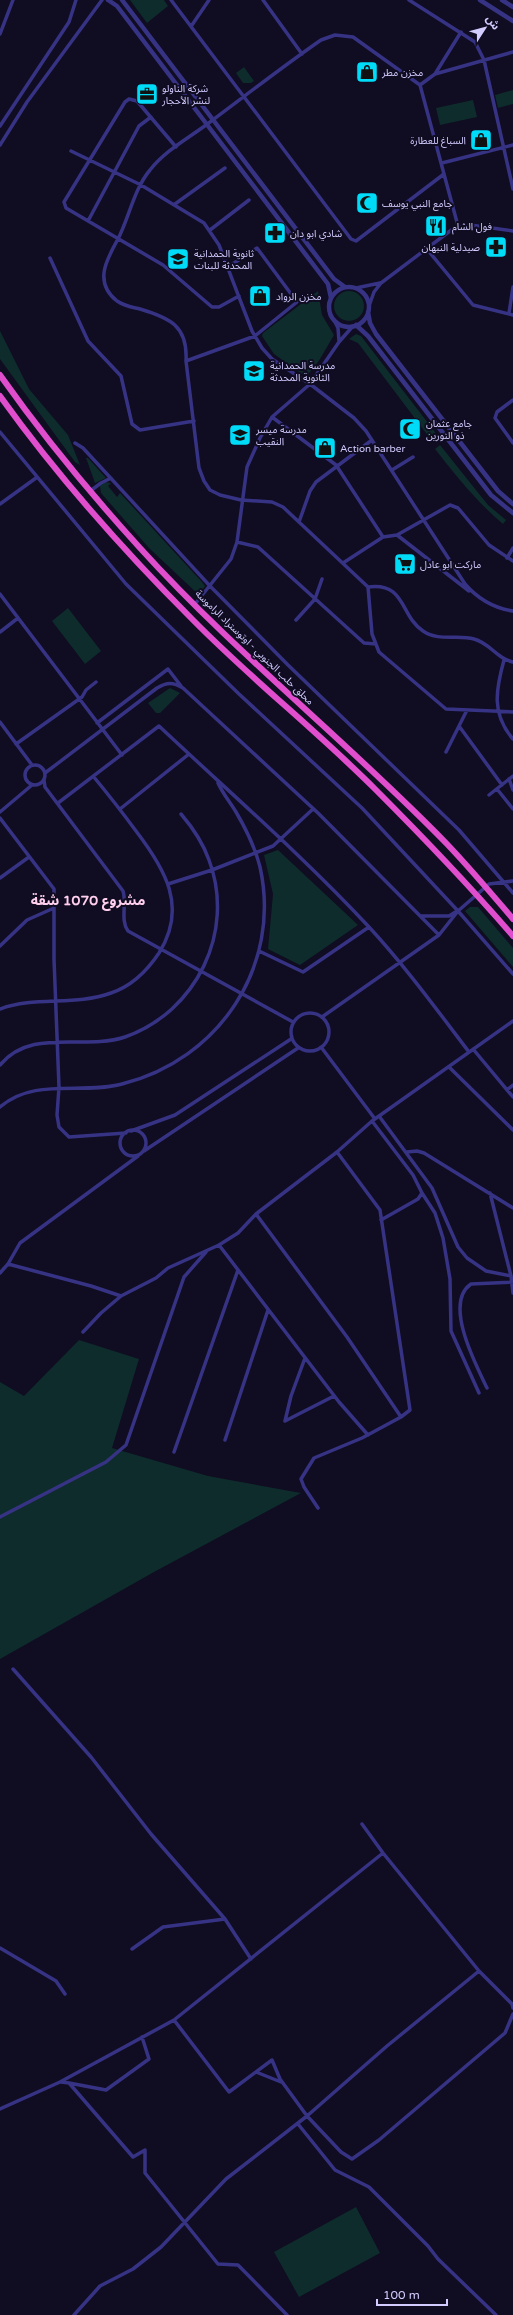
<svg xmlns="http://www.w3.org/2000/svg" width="513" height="2315" font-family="'Varela Round','Noto Sans Arabic',sans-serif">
  <rect width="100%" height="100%" fill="#100c22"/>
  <!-- green -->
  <path fill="#0e2c2b" d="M130,0H164L168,6L147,23Z
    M244,67L254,81L251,83H243L236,73Z
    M513,90V104L498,108L495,95Z
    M473,100L477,117L440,125L436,108Z
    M318,291L322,315L334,335L320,359L307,376H305L274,354L262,336L263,333Z
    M334 306a15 15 0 1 1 30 0a15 15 0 1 1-30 0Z
    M0,331L29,389L68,435L80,465L75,462L0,359Z
    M356,334L361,336L438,436L432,441L358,343L349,339Z
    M440,445L488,505L506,520L503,524C477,502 456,476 435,449Z
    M86,458H88L106,478L95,483Z
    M104,482L111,483L108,486L117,497L120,493L202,582L205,586L199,595L149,548L101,493L100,486Z
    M68,608L101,651L85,664L52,621Z
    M170,688L180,693L160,713H156L148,703Z
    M278,850L358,925L300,965L268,949L273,894L264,855Z
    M470,907H478L513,948V967L465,911Z
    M79,1340L139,1359L112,1448L208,1476L301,1493L154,1572L0,1659V1382L24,1396Z
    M356,2207L380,2253L299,2297L274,2252Z"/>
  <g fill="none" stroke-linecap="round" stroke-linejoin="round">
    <!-- minor -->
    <path stroke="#373384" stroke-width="3.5" d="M171,0L351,239L356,241L444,174
      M263,0L302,54
      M409,0L475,42L484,60L513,189
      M192,25L209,0
      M0,34L13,0
      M435,74L461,32
      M420,85L435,74L513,52
      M0,126L69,22L76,0
      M0,145L27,102L102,0
      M176,147L137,101L129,99L125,102L64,202L66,208L163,265L212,307H219L239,296
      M71,151L141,185L204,223L219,245L252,331L262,348L272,359L310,384L354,418L366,431L465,584C478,599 493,608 513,611
      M442,163L513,145
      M175,204L225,168
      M88,221L139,126L151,117
      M458,226L420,85L353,37L335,35L321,40C282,67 245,96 206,125C187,139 165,151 150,170C134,189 129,218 118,239C107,259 93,282 117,301C124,306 132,307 140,309C170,318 188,326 186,361L199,468L204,481L210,490L220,495L241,500L272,502L283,507L368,587C406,582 400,616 423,631C439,642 458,634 474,639C490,643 497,659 513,662
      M210,230L249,200
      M426,248L473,305L513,315
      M50,258L88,341L121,376L132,424L140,430L194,421
      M356,288L380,283
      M369,306L374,292L381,283L454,228L470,225L513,231
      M509,313L513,287
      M334,320L338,328L339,341
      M186,361L255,336L297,302L257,248L228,267
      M513,400L497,412L495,418L513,443
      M272,417L336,465L383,537
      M0,432L126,584L239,694L362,808L458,911L513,974
      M75,443L83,448L210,586L288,665L459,830L513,893
      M392,470L413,457
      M93,489L101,483L111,478
      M0,504L36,478
      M299,522L310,491L316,482L372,440
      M397,535L469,591
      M237,542L258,547L364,643L376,644
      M507,558L513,548
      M343,563L383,537L397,535L450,505L458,508L489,545L513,561
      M368,587L372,634L379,652L446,709L513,712
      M0,594L122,755
      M195,604L231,559L237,542L247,467L260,438L272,417L310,384L339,342L353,326
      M296,620L315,599L322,579
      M0,632L18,618
      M504,660C496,689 491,714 513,739
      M0,722L32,765
      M97,723L168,669L181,686
      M459,726L502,785
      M16,744L82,697L86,690L96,682
      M446,752L467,710
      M25 775a10 10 0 1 1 20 0a10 10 0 1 1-20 0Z
      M45,773L157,688C167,682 173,682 183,688L318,813L439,935
      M509,779L513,790
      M44,780L45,787L123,891C127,904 120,920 128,931L293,1022
      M497,789L513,809
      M489,795L513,776
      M58,803L159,726C229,792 303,856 369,927C405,966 437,1010 469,1052
      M120,809L189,754
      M0,812L32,785
      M0,818L54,889V959L59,1087L57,1115L59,1127L69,1137L126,1133
      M0,878L29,857
      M168,884L212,870L273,846L313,809
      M421,916H449L457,911
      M0,946L27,920L54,908
      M259,951L303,972L369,927
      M0,1009C35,996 75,1006 111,993C132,986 147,971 159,953C188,907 165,869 136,831C122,812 108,794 93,776
      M291 1032a19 19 0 1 1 38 0a19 19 0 1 1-38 0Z
      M322,1017L439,935L458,911L489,884L513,881
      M321,1047L375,1119
      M473,1049L513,1097
      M0,1065C32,1027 83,1051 125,1037C196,1012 236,932 209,860C203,843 193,828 181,814
      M449,1067L513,1130
      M507,1090L513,1085
      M0,1107C35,1077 81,1095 122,1084C219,1060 282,966 260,867C255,847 246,829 236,812C230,802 223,794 218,783
      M379,1116L432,1188L458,1247L467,1258L486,1271L511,1276
      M372,1121L413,1175L422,1193L418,1199L381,1220
      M120 1143a13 13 0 1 1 26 0a13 13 0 1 1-26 0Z
      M131,1131L175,1115L291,1039
      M144,1151L298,1048
      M407,1152L417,1151L424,1153L513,1208
      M422,1193L435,1213L443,1238L450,1279L451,1331L479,1393
      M490,1193L511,1276L513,1293
      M256,1214L347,1337L401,1417
      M219,1245L339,1402L368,1435
      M8,1264L91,1286L121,1296
      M0,1273L8,1264L20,1243L138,1156
      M83,1332L101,1313L121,1296L156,1278L168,1268L219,1245L238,1233L256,1214L337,1152L372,1121L513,1021
      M487,1388C476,1365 443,1303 471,1284L513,1282
      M285,1421L291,1396L305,1358
      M285,1421L334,1396
      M225,1440L268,1310
      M174,1452L238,1270
      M318,1508L304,1487L301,1479L314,1458L362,1438L401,1417L410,1410L380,1210L337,1152
      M0,1517L106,1462L126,1445L184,1277L206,1252
      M13,1669L91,1757L151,1834L225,1919L251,1959
      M362,1824L383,1853L479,1971L512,2004L513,2008
      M0,1948L56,1981L65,1994
      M132,1949L163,1927L225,1919
      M479,1971L387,2046L307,2116L341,2152L352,2159L379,2140L505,2033L513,2014
      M256,2072L281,2082
      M61,2082L69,2083L133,2157L145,2150V2173L218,2264L238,2265L287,2315
      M69,2083L106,2090L149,2059L142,2037
      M0,2109L60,2082L174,2020L383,1853
      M298,2124L335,2170L369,2187L428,2246L438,2259L496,2315
      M74,2315L100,2286L133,2269L161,2247L226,2179L307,2116L280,2079L272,2060L229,2092L174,2020"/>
    <!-- tertiary -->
    <path stroke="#373384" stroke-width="4.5" d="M108,0L117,6L328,284L331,298
      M122,0L334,279L345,287
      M480,0L513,21
      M502,0L513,7
      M329 307a20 20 0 1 1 40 0a20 20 0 1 1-40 0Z
      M368,312L370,323L376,334L498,491L513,504
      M356,325L368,336L491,495L513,513"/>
    <!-- trunk -->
    <path stroke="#e04ece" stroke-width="6" d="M0,375C43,436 90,493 140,548C235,653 347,741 446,843C469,867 491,893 513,919
      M0,396C58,477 123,550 193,620C251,679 316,730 374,788C422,836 469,885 513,936"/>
  </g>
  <!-- icons -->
  <defs>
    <g id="shop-square" transform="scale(1.15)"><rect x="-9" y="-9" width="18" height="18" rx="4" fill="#00dcf8" stroke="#100c22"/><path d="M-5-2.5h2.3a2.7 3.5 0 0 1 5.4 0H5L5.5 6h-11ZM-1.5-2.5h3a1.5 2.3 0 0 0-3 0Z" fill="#111"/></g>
    <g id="office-square" transform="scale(1.15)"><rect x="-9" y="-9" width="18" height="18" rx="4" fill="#00dcf8" stroke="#100c22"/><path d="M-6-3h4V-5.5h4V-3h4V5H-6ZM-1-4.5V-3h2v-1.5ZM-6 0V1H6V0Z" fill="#111"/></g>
    <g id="mosque-square" transform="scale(1.15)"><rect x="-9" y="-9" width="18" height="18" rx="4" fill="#00dcf8" stroke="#100c22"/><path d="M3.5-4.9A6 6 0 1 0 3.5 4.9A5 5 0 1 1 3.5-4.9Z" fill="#111"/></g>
    <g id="restaurant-square" transform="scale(1.15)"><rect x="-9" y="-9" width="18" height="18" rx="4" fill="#00dcf8" stroke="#100c22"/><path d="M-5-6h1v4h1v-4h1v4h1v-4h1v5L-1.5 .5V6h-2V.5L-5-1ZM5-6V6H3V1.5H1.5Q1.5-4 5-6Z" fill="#111"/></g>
    <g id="pharmacy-square" transform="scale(1.15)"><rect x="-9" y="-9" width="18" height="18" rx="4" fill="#00dcf8" stroke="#100c22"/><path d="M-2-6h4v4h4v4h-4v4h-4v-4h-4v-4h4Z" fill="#111"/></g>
    <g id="school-square" transform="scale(1.15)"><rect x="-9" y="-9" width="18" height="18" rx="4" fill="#00dcf8" stroke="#100c22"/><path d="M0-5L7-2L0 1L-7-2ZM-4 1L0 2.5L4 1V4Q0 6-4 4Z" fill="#111"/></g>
    <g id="supermarket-square" transform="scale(1.15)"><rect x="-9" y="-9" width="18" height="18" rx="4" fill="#00dcf8" stroke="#100c22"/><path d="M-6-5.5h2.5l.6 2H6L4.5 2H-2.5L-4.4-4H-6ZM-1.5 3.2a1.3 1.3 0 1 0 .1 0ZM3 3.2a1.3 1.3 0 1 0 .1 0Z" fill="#111"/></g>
  </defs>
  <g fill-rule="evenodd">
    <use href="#shop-square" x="367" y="72"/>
    <use href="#office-square" x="147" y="94"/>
    <use href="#shop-square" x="481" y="140"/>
    <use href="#mosque-square" x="367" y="203"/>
    <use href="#restaurant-square" x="436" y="226"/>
    <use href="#pharmacy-square" x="275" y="233"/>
    <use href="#pharmacy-square" x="496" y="247"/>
    <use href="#school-square" x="178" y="259"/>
    <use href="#shop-square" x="260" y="296"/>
    <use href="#school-square" x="254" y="371"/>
    <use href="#mosque-square" x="410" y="429"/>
    <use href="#school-square" x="240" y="435"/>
    <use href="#shop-square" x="325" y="448"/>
    <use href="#supermarket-square" x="405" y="564"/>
  </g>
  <g text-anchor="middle" stroke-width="4" stroke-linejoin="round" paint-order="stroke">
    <!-- poi labels -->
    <g font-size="10" fill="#d3cdff" stroke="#100c22" text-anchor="start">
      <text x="382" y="76">مخزن مطر</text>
      <text x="162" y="92">شركة الناولو<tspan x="162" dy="12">لنشر الأحجار</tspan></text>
      <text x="466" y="144" text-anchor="end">السباغ للعطارة</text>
      <text x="382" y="207">جامع النبي يوسف</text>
      <text x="452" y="230">فول الشام</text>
      <text x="290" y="237">شادي ابو دان</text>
      <text x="480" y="251" text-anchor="end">صيدلية النبهان</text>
      <text x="194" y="257">ثانوية الحمدانية<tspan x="194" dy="12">المحدثة للبنات</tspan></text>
      <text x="276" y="300">مخزن الرواد</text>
      <text x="270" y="369">مدرسة الحمدانية<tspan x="270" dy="12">الثانوية المحدثة</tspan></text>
      <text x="426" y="427">جامع عثمان<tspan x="426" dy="12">ذو النورين</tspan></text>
      <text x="256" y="433">مدرسة ميسر<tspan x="256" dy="12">النقيب</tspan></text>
      <text x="340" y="452">Action barber</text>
      <text x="420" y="568">ماركت ابو عادل</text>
    </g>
    <!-- street labels -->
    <g font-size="10" fill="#d3cdff" stroke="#100c22">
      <text transform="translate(255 647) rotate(44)" y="4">محلق حلب الجنوبي - اوتوستراد الراموسة</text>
    </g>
    <!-- district labels -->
    <g font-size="14" font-weight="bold" fill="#ffcfed" stroke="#100c22">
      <text x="88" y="905">مشروع 1070 شقة</text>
    </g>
  </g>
  <!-- north arrow -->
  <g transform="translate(485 28) rotate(54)" stroke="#100c22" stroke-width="3" paint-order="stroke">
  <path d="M0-3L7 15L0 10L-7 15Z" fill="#d3cdff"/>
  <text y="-6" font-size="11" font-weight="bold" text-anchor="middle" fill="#d3cdff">ش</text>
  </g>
  <!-- scale -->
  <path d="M377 2299v6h70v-6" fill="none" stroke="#d3cdff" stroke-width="2"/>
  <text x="383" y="2299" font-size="12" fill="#d3cdff" stroke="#100c22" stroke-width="3" paint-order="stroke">100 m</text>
</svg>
